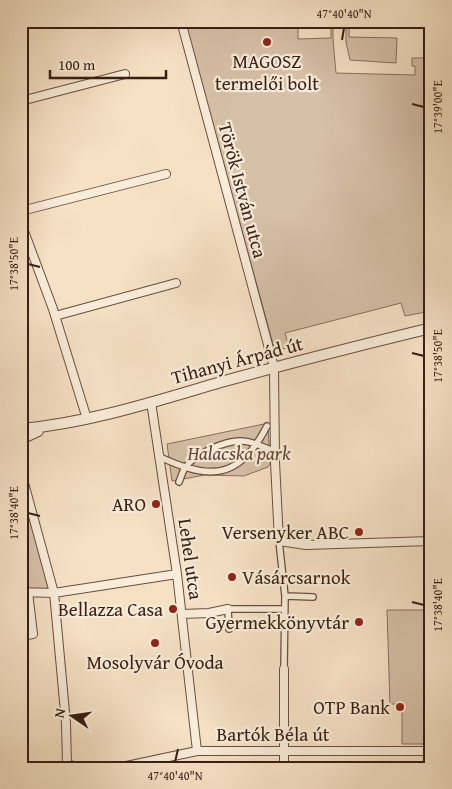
<svg xmlns="http://www.w3.org/2000/svg" width="452" height="789" font-family="'Gentium Book Plus',serif">
  <rect width="100%" height="100%" fill="#f6e1c5"/>
  <filter id="stains"><feTurbulence type="fractalNoise" baseFrequency=".004" numOctaves="4"/><feColorMatrix values="0 0 0 0 .2 0 0 0 0 .09 0 0 0 0 .02 0 0 0 .5 -.17"/></filter>
  <radialGradient id="worn" r=".72"><stop offset=".6" stop-color="#630" stop-opacity="0"/><stop offset="1" stop-color="#630" stop-opacity=".3"/></radialGradient>
  <!-- green -->
  <path fill="#d6c0a7" stroke="#886f5d" d="M184,21H298V39L331,38V21H333V40L336,73L415,75V66H412V58H426L431,244V311L405,316L401,303L285,333L289,347L275,351Z
    M346,21H349V37L397,38L396,63L350,60L346,42Z
    M264,424H268L270,464L268,467L244,476L205,475L172,481L167,444Z
    M21,476L54,593L21,592Z
    M387,610H431V744H402V704H390Z"/>
  <g fill="none" stroke-linecap="round" stroke-linejoin="round">
    <!-- pedestrian casing -->
    <g stroke="#684f40" stroke-width="8">
      <path id="pedestrian" d="M160,457C211,481 240,479 267,426
        M179,482C181,478 182,472 185,468C194,454 226,440 242,441C251,441 260,446 269,449
        M279,541L285,596L284,669
        M285,596L313,597
        M229,629L228,609H284"/>
    </g>
    <!-- minor casing -->
    <g stroke="#684f40" stroke-width="10">
      <path id="minor" d="M181,21L274,367L275,462L279,541L306,545L431,541
        M21,101L125,74
        M21,211L166,174
        M21,223L53,309L87,419
        M55,316L176,283
        M151,402L177,574L197,751
        M21,472L54,593L66,723L67,765
        M21,592L54,593L177,574
        M182,614L209,613L228,609
        M21,636L33,634L28,592
        M284,669V768
        M61,768L71,765L78,768
        M117,768L197,751H431"/>
    </g>
    <!-- tertiary casing -->
    <g stroke="#684f40" stroke-width="12">
      <path id="tertiary" d="M21,429C89,423 156,401 221,382C290,363 361,345 431,328
        M21,439L38,431"/>
    </g>
    <!-- pedestrian -->
    <use href="#pedestrian" stroke="#f9ecd9" stroke-width="5.5"/>
    <!-- minor -->
    <use href="#minor" stroke="#f9ecd9" stroke-width="8"/>
    <!-- tertiary -->
    <use href="#tertiary" stroke="#f9ecd9" stroke-width="10"/>
  </g>
  <!-- ticks -->
  <path fill="none" stroke="#391e13" stroke-width="2" d="M342,40L344,28M412,104L424,107M28,264L40,267M412,353L424,356M28,513L40,516M412,602L424,605M175,762L178,749"/>
  <!-- markers -->
  <g fill="#8f2418" stroke="#f9ecd9" stroke-width="2">
    <circle cx="267" cy="42" r="5"/>
    <circle cx="156" cy="504" r="5"/>
    <circle cx="359" cy="532" r="5"/>
    <circle cx="232" cy="577" r="5"/>
    <circle cx="173" cy="609" r="5"/>
    <circle cx="359" cy="622" r="5"/>
    <circle cx="155" cy="643" r="5"/>
    <circle cx="400" cy="707" r="5"/>
  </g>
  <g text-anchor="middle" stroke-width="4.5" stroke-linejoin="round" paint-order="stroke">
    <!-- poi labels -->
    <g font-size="19" fill="#391e13" stroke="#f9ecd9" text-anchor="end">
      <text x="267" y="68" text-anchor="middle">MAGOSZ<tspan x="267" dy="22">termelői bolt</tspan></text>
      <text x="146" y="511">ARO</text>
      <text x="349" y="539">Versenyker ABC</text>
      <text x="242" y="584" text-anchor="start">Vásárcsarnok</text>
      <text x="163" y="616">Bellazza Casa</text>
      <text x="349" y="629">Gyermekkönyvtár</text>
      <text x="155" y="669" text-anchor="middle">Mosolyvár Óvoda</text>
      <text x="390" y="714">OTP Bank</text>
    </g>
    <!-- street labels -->
    <g font-size="19" fill="#391e13" stroke="#f9ecd9">
      <text transform="translate(243 190) rotate(75)" y="7">Török István utca</text>
      <text transform="translate(237 360) rotate(-15)" y="7">Tihanyi Árpád út</text>
      <text transform="translate(191 559) rotate(82)" y="7">Lehel utca</text>
      <text x="273" y="741">Bartók Béla út</text>
    </g>
    <!-- park labels -->
    <g font-size="19" font-style="italic" fill="#604638" stroke="#f9ecd9">
      <text x="239" y="460">Halacska park</text>
    </g>
  </g>
  <!-- margin -->
  <rect width="452" height="789" fill="none" stroke="#f6e1c5" stroke-width="55"/>
  <!-- north arrow -->
  <g transform="translate(72 716) rotate(283)" stroke="#f9ecd9" stroke-width="4" paint-order="stroke">
  <path d="M0-4L9 19L0 12L-9 19Z" fill="#391e13"/>
  <text y="-8" font-size="14" font-weight="bold" text-anchor="middle" fill="#391e13">N</text>
  </g>
  <!-- scale -->
  <path d="M50 70v8h116v-8" fill="none" stroke="#391e13" stroke-width="2.5"/>
  <text x="58" y="70" font-size="15" fill="#391e13" stroke="#f9ecd9" stroke-width="4" paint-order="stroke">100 m</text>
  <rect x="28" y="28" width="396" height="734" fill="none" stroke="#391e13" stroke-width="2"/>
  <g font-size="12" text-anchor="middle" fill="#391e13">
    <text x="344" y="18">47°40'40"N</text>
    <text transform="translate(438 107) rotate(-90)" y="4">17°39'00"E</text>
    <text transform="translate(14 264) rotate(-90)" y="4">17°38'50"E</text>
    <text transform="translate(438 356) rotate(-90)" y="4">17°38'50"E</text>
    <text transform="translate(14 513) rotate(-90)" y="4">17°38'40"E</text>
    <text transform="translate(438 605) rotate(-90)" y="4">17°38'40"E</text>
    <text x="175" y="780">47°40'40"N</text>
  </g>
  <rect width="100%" height="100%" filter="url(#stains)"/>
  <rect width="100%" height="100%" fill="url(#worn)"/>
</svg>
